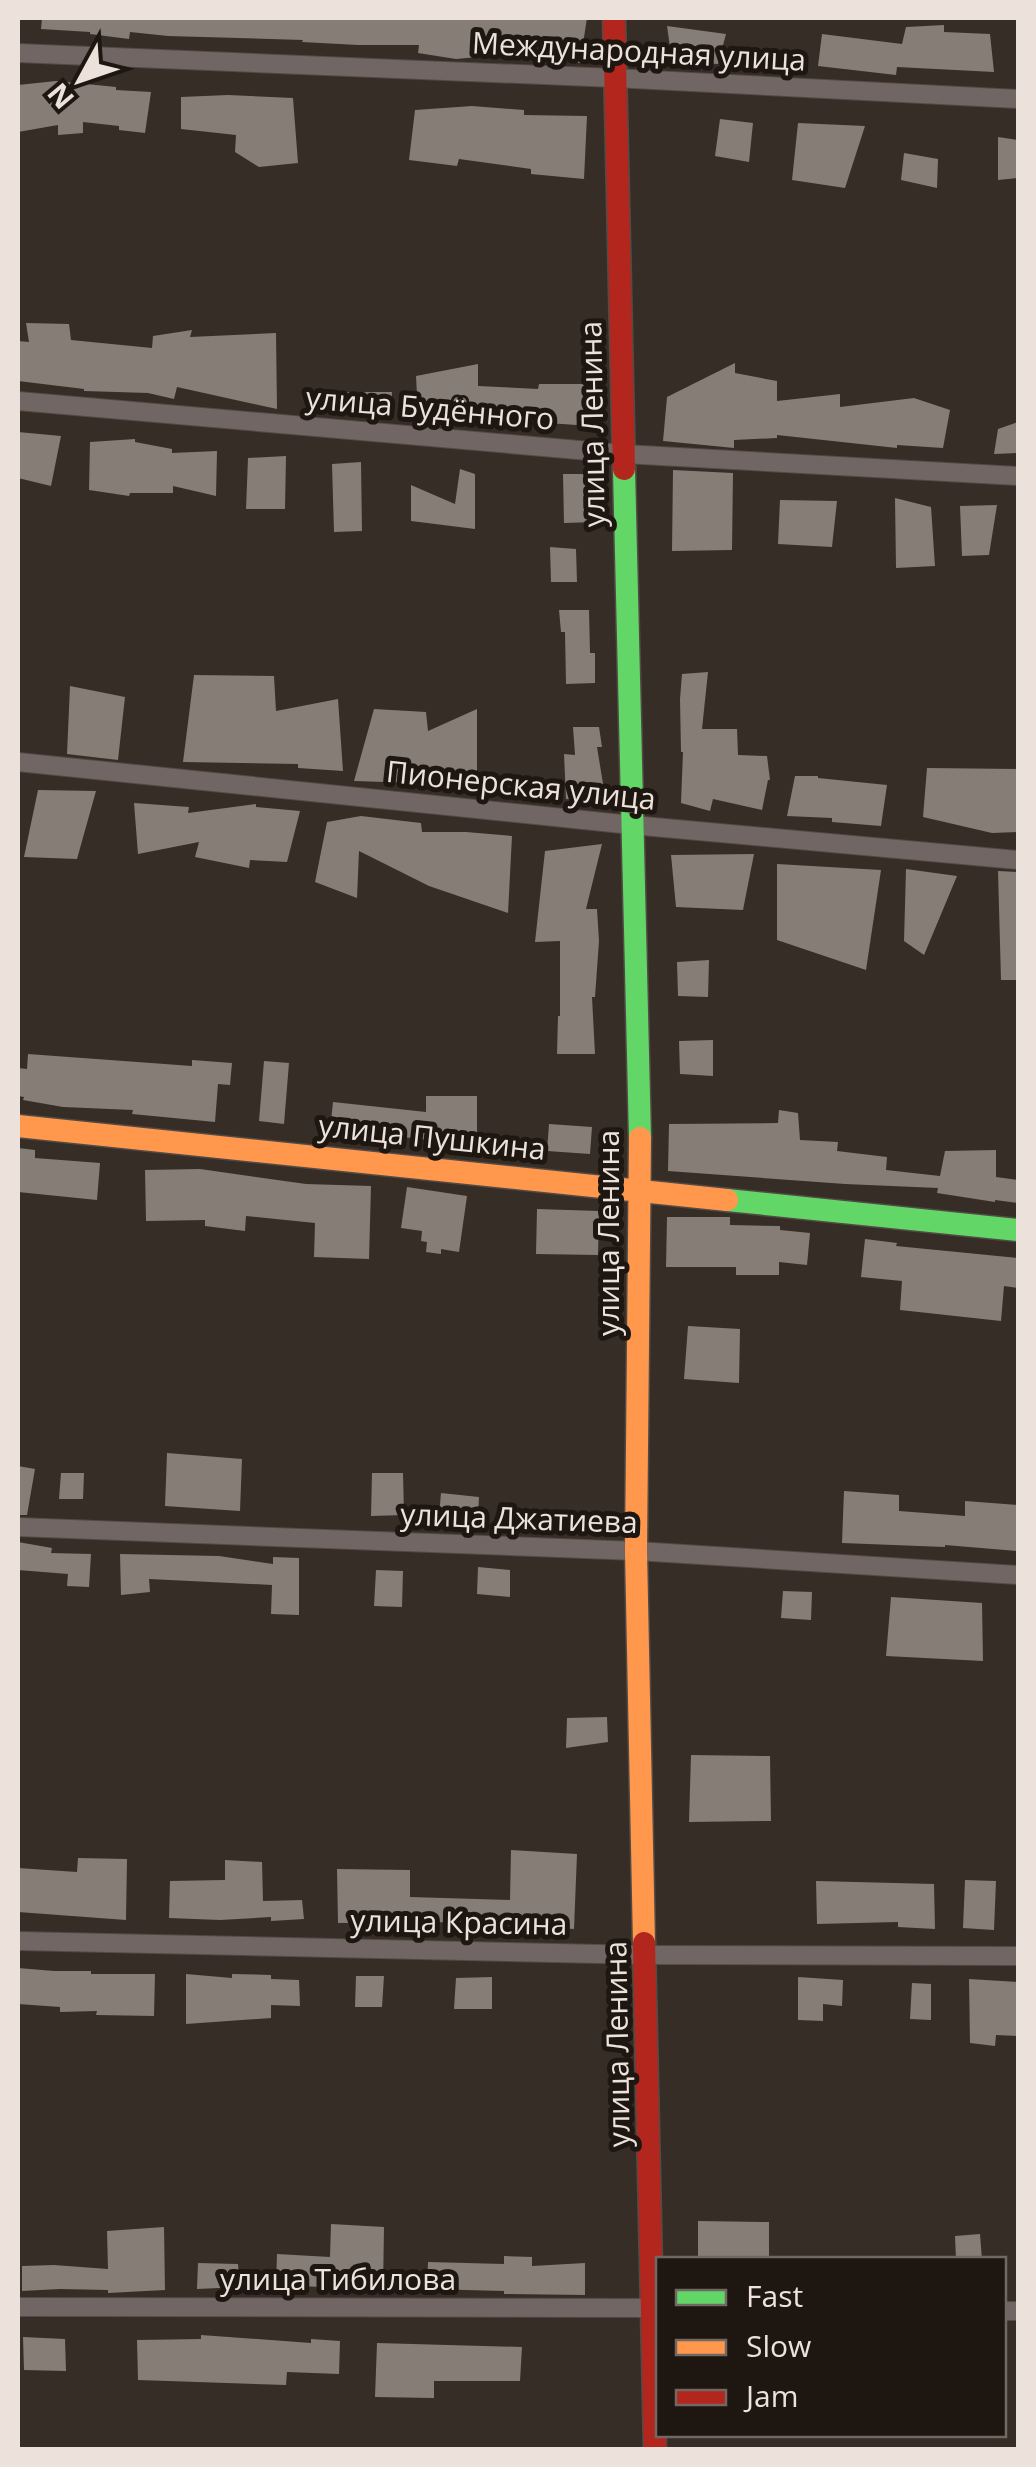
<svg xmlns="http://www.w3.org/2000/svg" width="1036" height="2467" font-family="'Open Sans',sans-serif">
  <rect width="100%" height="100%" fill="#372d27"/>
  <!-- building -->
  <path fill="#867d77" d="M42,18H587L580,63L543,57V51L456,59L418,53L419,45H358L302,42L303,40L168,36L130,32L129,39L90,34V32L41,29Z
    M944,25V32L990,34L994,72L897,67L896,75L818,66L822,34L902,44L906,27Z
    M667,26L726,34L718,64L672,61Z
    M56,81L116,87V90L151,92L145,133L119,130V126L83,122V133L58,135V125L18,132V85Z
    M228,95L293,98L298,163L259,167L235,152L236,135L181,129V97Z
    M472,106L524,110V115L587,116L584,179L531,174V169L459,159L457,166L409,160L415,110Z
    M720,119L753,123L749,162L715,156Z
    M798,123L865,126L845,188L792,180Z
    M998,137L1018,140V178L998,180Z
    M904,153L938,159L937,188L901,180Z
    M26,323L69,324L71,340L152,348L153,336L192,330L190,337L276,333L277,409L177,387L174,399L148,393L84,391V389L18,381V341L29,342Z
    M735,363V373L777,381V401L840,394V407L914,398L950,410L943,448L897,445V448L777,435V438L734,440V448L663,441L667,397Z
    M478,364V386L538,389L539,384H587L591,426L418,414L416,376Z
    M344,392H392L391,415L340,409Z
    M1018,422V453L994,454L998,429Z
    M18,432L61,436L51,486L18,478Z
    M135,439V442L172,449V453L217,451L216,496L173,486V493H130L129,496L89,490L90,442Z
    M286,456L285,509H246L248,458Z
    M361,462L362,531L334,532L332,464Z
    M460,469L475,474V529L411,521V485L455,504Z
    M673,470L733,473L732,550L672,551Z
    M563,474H597L595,522L564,523Z
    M895,498L931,507L935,566L896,568Z
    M780,500L837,501L832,547L778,544Z
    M997,505L989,555L962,556L960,506Z
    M550,547L576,549L577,582H551Z
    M559,610H589L590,653H595V683L566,684L565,632H561Z
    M708,672L702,729H737L738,755L767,756L770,780H768L762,810L713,799L710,811L681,803L683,752H681L680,699L682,674Z
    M194,675L274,676L276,711L338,699L343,771L298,768V764L183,762Z
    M70,686L125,697L118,760L67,754Z
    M374,709L426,712L428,731L477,709V788L445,784L354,781Z
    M573,727H599L602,747H597L606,802L566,799L564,754L575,755Z
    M927,768L1018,769V832L992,833L923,817Z
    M795,776H818V778L887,785L881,826L832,822V818L787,816Z
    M38,790L96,791L77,859L24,857Z
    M134,803L189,807L188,813L256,804V807L300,811L287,862L250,860L249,868L195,857L199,842L138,854Z
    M361,816L421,823L422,832H466L512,836L508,913L429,886L359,851L357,898L315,882L327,822Z
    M602,844L586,909H597L599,941L595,997H592L595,1054H557L558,1016H560V941L535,942L545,851Z
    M754,854L743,910L676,907L671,855Z
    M777,864L881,870L866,970L777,940Z
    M906,869L957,876L924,955L904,941Z
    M998,871L1018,872V980H1001Z
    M709,960L708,997L678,996L677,962Z
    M713,1040V1076L680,1074L679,1041Z
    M28,1054L192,1066V1060L232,1063L230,1085L218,1084L215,1122L132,1114L133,1110L63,1107L23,1100L24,1097L18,1096V1068L27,1069Z
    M264,1061L289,1063L284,1124L259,1121Z
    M426,1096H477V1142H426V1140L360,1131V1134L330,1130L333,1102L426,1112Z
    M779,1110L798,1113L800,1140L838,1142L837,1151L887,1157L886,1170L940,1176L945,1151L996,1150V1177L1018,1180V1203L995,1200V1202L937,1193L938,1188L845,1184L668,1171L669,1124L778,1123Z
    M549,1124L592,1127L590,1154L547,1151Z
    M18,1148L35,1150V1158L100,1163L97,1200L18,1192Z
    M200,1169L306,1184L371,1186L369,1259L314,1257L315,1223L246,1216L245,1231L205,1226V1220L146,1221L145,1170Z
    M407,1187L467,1196L459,1252L441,1249V1254L426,1252L427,1242L421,1241L422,1231L401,1228Z
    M537,1209L599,1211L598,1255L536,1254Z
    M667,1217H730V1225L780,1226V1230L810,1233L807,1265L779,1262V1275H736V1267H666Z
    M865,1239L897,1243L896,1246L1018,1258V1288L1004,1286L1001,1321L900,1310L902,1281L861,1277Z
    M688,1326L740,1329L739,1383L684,1379Z
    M167,1453L242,1459L240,1511L165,1506Z
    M18,1466L35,1469L27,1515H18Z
    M61,1473H84L83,1499H59Z
    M372,1473H403L404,1515L371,1516Z
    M844,1491L899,1495V1511L965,1516V1501L1018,1505L1017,1551L945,1545V1547L842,1543Z
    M441,1493L479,1497L478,1517L439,1516Z
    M18,1542L52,1548L51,1553L91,1554L89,1587L67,1586L68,1574L18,1570Z
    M120,1554L219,1556L273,1564V1557L299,1558V1615L271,1614L272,1585L149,1579L150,1592L121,1595Z
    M478,1567L510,1570V1597L477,1594Z
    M376,1570L403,1571L402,1607L374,1606Z
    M783,1591L812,1592L811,1620L781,1618Z
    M891,1597L982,1603L983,1661L886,1656Z
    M607,1717L608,1742L566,1748L567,1718Z
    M691,1755L770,1756L771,1821L689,1822Z
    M511,1850L577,1854L574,1929L479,1922L338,1923L337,1869L410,1870V1897L510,1900Z
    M78,1858L127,1859L126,1920L18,1912V1868L77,1872Z
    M225,1860L262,1862L263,1901L302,1900L304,1919L271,1921V1917L220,1920L169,1918L170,1881L225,1880Z
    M965,1880L996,1881L994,1930L963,1928Z
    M816,1881L934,1884L935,1929L898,1927V1922L817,1924Z
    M18,1968L54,1971H91V1974H155L154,2016L96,2015L97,2011L60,2012V2007L18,2004Z
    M186,1974L232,1978V1974L271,1975V1979L299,1980L300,2006L271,2005V2018L186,2024Z
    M356,1976H384L382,2007H355Z
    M492,1977V2009H454L456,1978Z
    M798,1977L843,1980L842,2006L823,2004V2021L798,2020Z
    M969,1979L1018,1982V2036L996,2035L995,2046L970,2043Z
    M912,1983L931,1984V2020L910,2019Z
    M698,2221L769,2222V2260H698Z
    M331,2224L384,2227L383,2289L322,2284V2287L276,2285L277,2254L330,2257Z
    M164,2227L165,2290L108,2293V2290L60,2289L22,2291V2266L54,2265L108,2269L107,2231Z
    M980,2234L982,2260H956L955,2236Z
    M504,2256L532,2257V2266L585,2263V2295L504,2294V2291L427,2289L428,2262L504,2264Z
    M198,2263L238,2264L240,2287L197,2289Z
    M201,2335L311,2343V2339L340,2341L339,2374L287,2372L286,2385L138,2380L137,2340L201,2339Z
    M23,2337L65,2339L66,2371L24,2370Z
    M377,2343L522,2347L520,2381H434V2398L375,2397Z"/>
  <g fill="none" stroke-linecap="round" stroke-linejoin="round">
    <!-- street casing -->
    <g stroke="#524b45" stroke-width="20">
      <path id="street" d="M18,53L614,78L1018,99
        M18,401L624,454L1018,476
        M18,762L632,825L1018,860
        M18,1527L636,1551L1018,1575
        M18,1941L646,1955L1018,1956
        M18,2307L658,2308
        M1004,2311H1018"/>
    </g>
    <!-- fast casing -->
    <g stroke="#524b45" stroke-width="25">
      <path id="fast" d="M624,469L640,1138
        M727,1200L1018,1230"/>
    </g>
    <!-- slow casing -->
    <g stroke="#524b45" stroke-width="25">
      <path id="slow" d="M18,1126L727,1200
        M640,1138L636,1551L644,1943"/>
    </g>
    <!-- jam casing -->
    <g stroke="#524b45" stroke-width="25">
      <path id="jam" d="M614,18L624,469
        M644,1943L655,2450"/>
    </g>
    <!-- street -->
    <use href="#street" stroke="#716663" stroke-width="18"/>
    <!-- fast -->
    <use href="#fast" stroke="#63d668" stroke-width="22"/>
    <!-- slow -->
    <use href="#slow" stroke="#ff974d" stroke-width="22"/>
    <!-- jam -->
    <use href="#jam" stroke="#b3261e" stroke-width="22"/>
  </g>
  <g text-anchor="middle" stroke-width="10" stroke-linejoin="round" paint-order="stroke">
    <!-- street labels -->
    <g font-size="30" fill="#ede2db" stroke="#1e1611">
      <text transform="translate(639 52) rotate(3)" y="10">Международная улица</text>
      <text transform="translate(430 409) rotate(5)" y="10">улица Будённого</text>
      <text transform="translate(593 424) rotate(-91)" y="10">улица Ленина</text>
      <text transform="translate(521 786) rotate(6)" y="10">Пионерская улица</text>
      <text transform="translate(432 1138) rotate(6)" y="10">улица Пушкина</text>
      <text transform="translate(609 1233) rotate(-90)" y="10">улица Ленина</text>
      <text transform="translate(519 1519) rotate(2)" y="10">улица Джатиева</text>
      <text transform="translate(459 1923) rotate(1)" y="10">улица Красина</text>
      <text transform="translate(618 2044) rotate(-91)" y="10">улица Ленина</text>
      <text x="338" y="2290">улица Тибилова</text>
    </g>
  </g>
  <!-- border -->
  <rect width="1036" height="2467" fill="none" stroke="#ede2db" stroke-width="40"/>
  <!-- legend -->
  <rect x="656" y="2257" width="350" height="180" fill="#1e1611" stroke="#716862" stroke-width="2.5"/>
  <rect x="676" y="2290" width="50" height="15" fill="#63d668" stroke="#716862" stroke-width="2.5"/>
  <text x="746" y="2307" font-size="30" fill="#ede2db">Fast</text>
  <rect x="676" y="2340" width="50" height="15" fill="#ff974d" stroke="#716862" stroke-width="2.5"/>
  <text x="746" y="2357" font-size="30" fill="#ede2db">Slow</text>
  <rect x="676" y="2390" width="50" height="15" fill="#b3261e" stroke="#716862" stroke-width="2.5"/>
  <text x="746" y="2407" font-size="30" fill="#ede2db">Jam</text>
  <!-- north arrow -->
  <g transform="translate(80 80) rotate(230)" stroke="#1e1611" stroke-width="8" paint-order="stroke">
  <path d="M0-8L18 38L0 25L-18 38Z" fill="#ede2db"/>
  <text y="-15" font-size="28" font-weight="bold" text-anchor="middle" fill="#ede2db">N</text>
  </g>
</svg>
